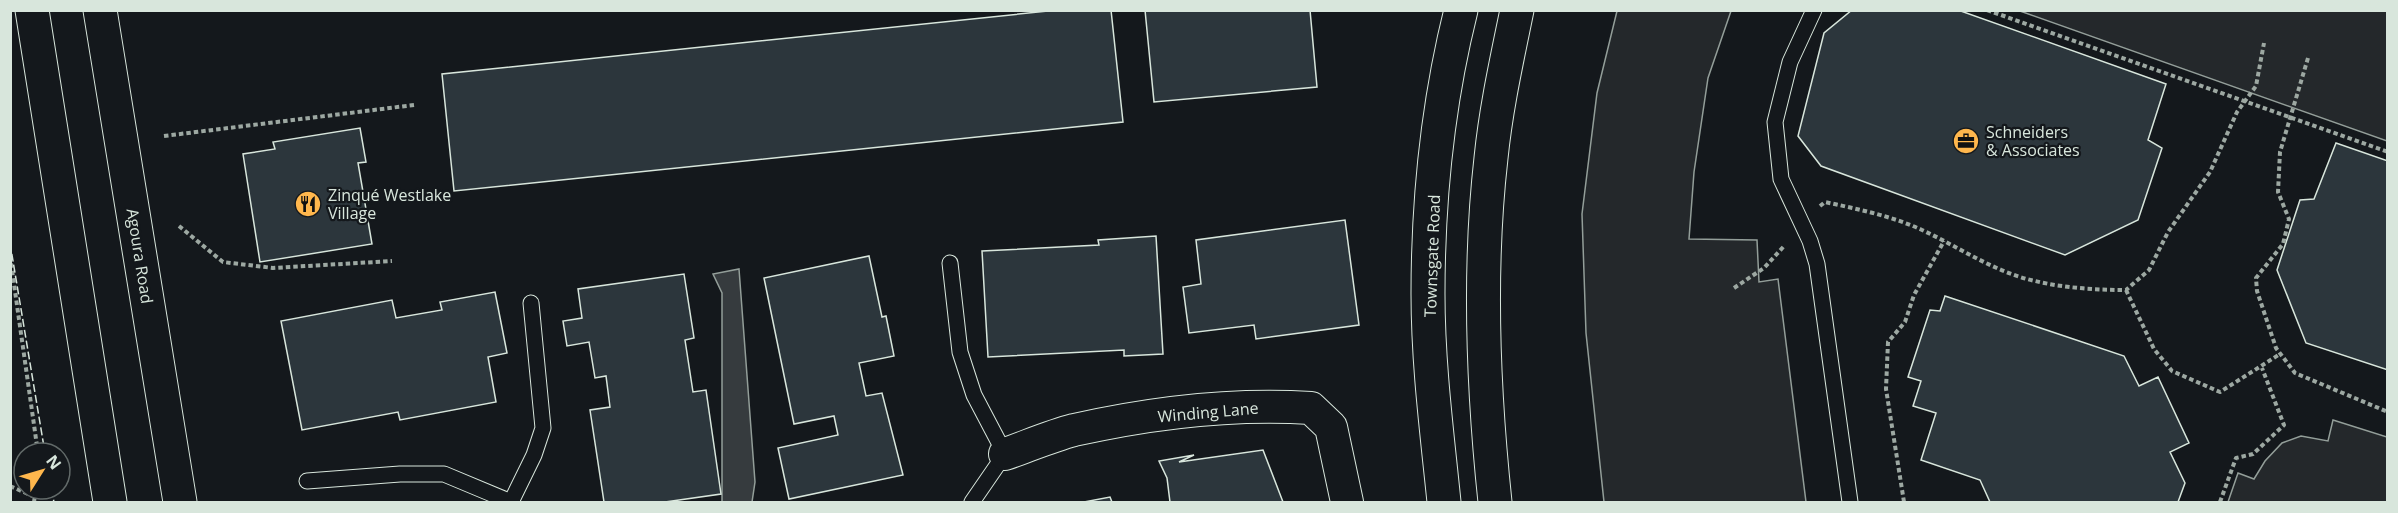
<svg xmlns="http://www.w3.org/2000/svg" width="2398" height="513" font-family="'Open Sans',sans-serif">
  <rect width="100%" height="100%" fill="#14181c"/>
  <!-- parking -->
  <path fill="#24282b" stroke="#939e99" stroke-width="1.5" d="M1617,11H1731L1708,78L1694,172L1689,239L1757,240L1759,282L1778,279L1806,502H1604L1586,333L1582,214L1597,93Z
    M2020,11H2387V141Z
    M2333,420L2387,437V502H2228L2238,473L2254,479L2265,461L2282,443L2301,436L2328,441Z"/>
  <!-- water -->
  <path fill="#363b3e" stroke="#939e99" stroke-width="1.5" d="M739,269L755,482L752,502H722V293L713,274Z"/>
  <!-- building -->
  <path fill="#2c363c" stroke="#d8e6dc" stroke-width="1.5" d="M1058,10H1111L1123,122L454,191L442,74Z
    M1145,10H1310L1317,87L1154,102Z
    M1852,10H1958L2166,84L2148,140L2162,148L2138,220L2065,255L1821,166L1798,136L1824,33Z
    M360,128L366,162L358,163L372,244L260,262L243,154L275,149L273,142Z
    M2336,143L2388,161V370L2306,343L2277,270L2300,200L2314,199Z
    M1345,220L1359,325L1256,339L1254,325L1189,333L1183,287L1201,284L1196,240Z
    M1156,236L1163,354L1124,356V350L988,357L982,251L1099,245L1098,240Z
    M869,256L882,317L886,316L894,356L859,363L866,396L882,393L903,475L789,499L778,448L838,435L834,416L794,424L764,278Z
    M684,274L694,338L685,340L693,392L706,390L721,494L665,502H604L590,410L610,407L606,376L595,378L589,342L567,346L563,321L582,318L578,289Z
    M495,292L507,353L488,357L496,402L400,420L398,412L302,430L281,321L392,300L396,318L442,310L440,302Z
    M1945,296L2124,356L2139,386L2158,377L2189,443L2170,452L2185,483L2178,502H1990L1980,480L1921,460L1936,413L1913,406L1921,381L1908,377L1930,310L1940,311Z
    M1263,450L1283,502H1170L1167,478L1159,461L1194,455L1179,462Z
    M1110,497L1112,502H1084Z"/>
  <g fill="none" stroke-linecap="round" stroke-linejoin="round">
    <!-- service casing -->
    <g stroke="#d8e6dc" stroke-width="17">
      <path id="service" d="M1814,10L1790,62L1775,122L1781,179L1810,241L1817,264L1850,502
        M950,263L960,352L974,395L1005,454L972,502
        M307,481L400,474H444L511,502L534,455L543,428L531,303"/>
    </g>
    <!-- minor casing -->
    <g stroke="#d8e6dc" stroke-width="34">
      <path id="minor" d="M1005,454C1028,446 1051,436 1074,430C1150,413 1233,403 1311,408L1331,427L1347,502"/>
    </g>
    <!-- tertiary casing -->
    <g stroke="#d8e6dc" stroke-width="35">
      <path id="tertiary" d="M1444,502C1437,433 1428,364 1428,294C1428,200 1438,102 1461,10
        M1495,502C1483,389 1478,272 1491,158C1496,108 1507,59 1517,10"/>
    </g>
    <!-- secondary casing -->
    <g stroke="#d8e6dc" stroke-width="35">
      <path id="secondary" d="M32,10L110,502
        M100,10L180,502"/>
    </g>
    <!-- path -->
    <path stroke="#9da8a2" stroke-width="4" stroke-dasharray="4.5 3" stroke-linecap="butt" d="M1987,10L2388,152
      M2308,58L2280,152L2278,192L2289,219L2283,244L2256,278L2257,291L2276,348L2295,373L2388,412
      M164,136L414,105
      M1820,206L1825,202C1857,209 1892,216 1922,230C1959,247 1994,272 2035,281C2064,288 2096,290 2126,290L2149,270L2168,232L2210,172L2237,112L2256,86L2264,43
      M179,226L223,262L273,268L392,261
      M10,256L38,453
      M1734,288L1764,268L1785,245
      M2126,290L2154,349L2172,371L2220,392L2280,354
      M10,486L35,497
      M34,502L36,489
      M1904,502L1886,389L1888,342L1905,322L1914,295L1944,241
      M2220,502L2236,458L2253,454L2284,425L2262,368"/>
    <!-- service -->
    <use href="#service" stroke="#14181c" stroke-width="15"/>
    <!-- minor -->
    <use href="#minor" stroke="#14181c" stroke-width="32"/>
    <!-- tertiary -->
    <use href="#tertiary" stroke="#14181c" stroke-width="33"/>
    <!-- secondary -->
    <use href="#secondary" stroke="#14181c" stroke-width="33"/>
    <!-- fence -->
    <path stroke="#d8e6dc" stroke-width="1.5" stroke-dasharray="8 3" stroke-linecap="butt" d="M10,243L45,453
      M51,489L54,502"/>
  </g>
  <!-- icons -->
  <defs>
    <g id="office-disc" transform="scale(1.35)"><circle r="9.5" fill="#ffb74d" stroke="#14181c"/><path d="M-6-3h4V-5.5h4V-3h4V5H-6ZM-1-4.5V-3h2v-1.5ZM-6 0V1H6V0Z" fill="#111"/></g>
    <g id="restaurant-disc" transform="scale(1.35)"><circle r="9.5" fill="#ffb74d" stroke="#14181c"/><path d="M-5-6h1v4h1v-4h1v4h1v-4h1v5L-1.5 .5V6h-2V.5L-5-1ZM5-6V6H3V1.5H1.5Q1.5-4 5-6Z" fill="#111"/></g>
  </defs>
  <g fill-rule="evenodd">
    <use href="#office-disc" x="1966" y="141"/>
    <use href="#restaurant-disc" x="308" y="204"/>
  </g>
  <g text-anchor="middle" stroke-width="4.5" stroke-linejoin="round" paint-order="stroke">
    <!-- poi labels -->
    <g font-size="16" fill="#d8e6dc" stroke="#14181c" text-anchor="start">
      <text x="1986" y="138">Schneiders<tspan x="1986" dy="18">&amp; Associates</tspan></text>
      <text x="328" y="201">Zinqué Westlake<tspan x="328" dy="18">Village</tspan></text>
    </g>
    <!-- street labels -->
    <g font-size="16" fill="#d8e6dc" stroke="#14181c">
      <text transform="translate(140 256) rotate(81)" y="6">Agoura Road</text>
      <text transform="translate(1432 256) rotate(-88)" y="6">Townsgate Road</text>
      <text transform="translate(1208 412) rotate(-5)" y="6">Winding Lane</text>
    </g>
  </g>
  <!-- border -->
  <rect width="2398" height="513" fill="none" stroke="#d8e6dc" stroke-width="24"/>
  <!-- north arrow -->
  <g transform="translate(42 471) rotate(53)"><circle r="28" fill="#14181c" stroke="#626a69" stroke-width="1.5"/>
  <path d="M0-4.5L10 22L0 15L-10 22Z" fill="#ffb74d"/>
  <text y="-9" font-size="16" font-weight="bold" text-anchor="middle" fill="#d8e6dc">N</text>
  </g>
</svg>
